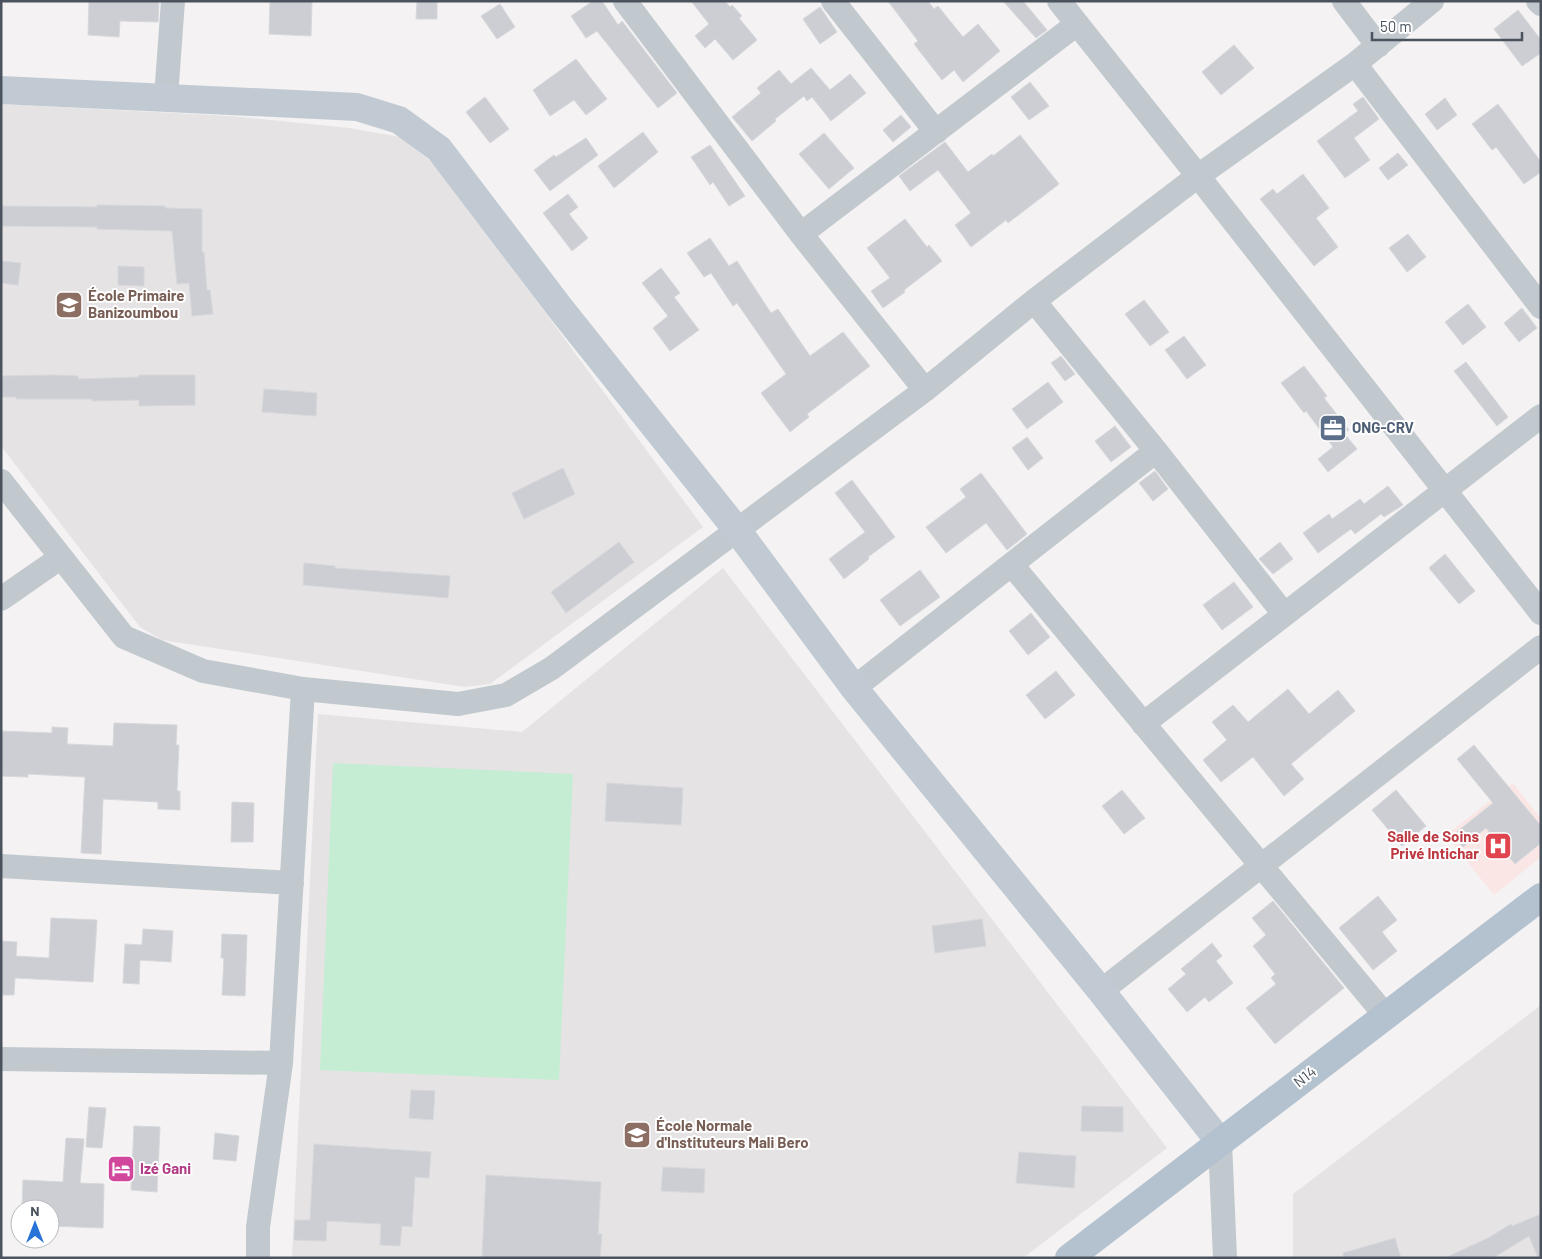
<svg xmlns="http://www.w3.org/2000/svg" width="1542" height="1259" font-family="Barlow,sans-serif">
  <rect width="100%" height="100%" fill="#f4f2f2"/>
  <!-- education -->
  <path fill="#e5e3e3" d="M1,104L231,116L349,128L400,137L438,167L703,527L490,684L465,687L162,640L140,627L1,446Z
    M723,568L1167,1148L1023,1258H292L318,714L522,732Z
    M1541,1005V1258H1293V1194Z"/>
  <!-- medical -->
  <path fill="#fae7e5" d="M1513,783L1541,819V857L1494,895L1446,835Z"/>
  <!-- green -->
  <path fill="#c5edd4" d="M333,763L573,774L559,1080L320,1070Z"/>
  <!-- building -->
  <path fill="#ccced3" stroke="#d6d8dc" d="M89,1H159L158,22L120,21L119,37L88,35Z
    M270,1H312L311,36L269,34Z
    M417,1H437V19H416Z
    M593,1H602L618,25L622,21L677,93L658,108L597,31L586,38L571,16Z
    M691,1H725L730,7L732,5L742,16L739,18L757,40L733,60L715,39L705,48L695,36L709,24Z
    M888,1H928L934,9L938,6L963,37L978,24L1000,51L963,82L954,70L942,80L914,44L918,41Z
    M1003,1H1023L1047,30L1036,38Z
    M500,4L515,27L497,39L481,16Z
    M820,7L837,32L820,44L803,19Z
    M1518,10L1541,40V53L1522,66L1494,29Z
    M1234,45L1254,68L1221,95L1202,72Z
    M576,59L607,99L586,115L574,100L550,116L533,90Z
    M811,68L830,90L850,74L866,93L831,121L812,97L807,101L804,96L775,119L776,121L752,141L732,117L761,93L757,88L779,70L791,84Z
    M1030,82L1049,106L1029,120L1011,97Z
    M485,97L509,129L490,143L466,112Z
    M1363,97L1379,119L1354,138L1370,160L1345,178L1317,141L1358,111L1353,104Z
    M1445,98L1457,115L1437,130L1425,114Z
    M1498,104L1541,162V172L1524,184L1496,147L1492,150L1472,124Z
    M901,115L911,127L893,142L883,130Z
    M643,132L658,152L614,188L598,166Z
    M824,133L854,168L829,189L799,154Z
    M1020,135L1059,184L1008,223L1006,220L971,247L955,225L971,213L938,170L910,191L899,176L945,142L968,172L992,154L993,156Z
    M586,138L598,155L550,191L534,170L554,155L556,157Z
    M710,145L745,196L729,206L713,182L710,185L691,157Z
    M1398,153L1408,165L1388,180L1379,168Z
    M1303,174L1329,208L1316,218L1338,247L1314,266L1260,199L1273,189L1277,194Z
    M568,194L578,207L569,214L588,238L572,251L543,213Z
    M97,205L165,206V208L202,209V252H204L207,290H210L213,314L192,316L189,283L177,284L172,231L97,229V227L1,226V206L97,207Z
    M905,219L927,247L929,245L942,261L904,290L905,292L883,308L871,291L890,278L867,248Z
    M1408,234L1426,257L1407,272L1389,248Z
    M710,238L729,266L737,261L771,313L778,309L810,356L843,332L870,366L807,414L809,417L790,432L761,393L786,374L737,303L733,306L711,273L704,277L687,253Z
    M1,261L21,263L18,285L1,283Z
    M118,266L144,267V286L118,285Z
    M661,268L680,293L674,297L699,330L670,351L653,328L668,316L642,283Z
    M1144,300L1169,332L1150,346L1125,314Z
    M1468,304L1486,327L1463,345L1445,322Z
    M1522,308L1537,328L1519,342L1504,323Z
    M1184,336L1206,365L1187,379L1165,350Z
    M1061,356L1075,374L1065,381L1051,363Z
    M1466,362L1508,417L1497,426L1454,371Z
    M1304,366L1327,396L1324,398L1349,430L1344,433L1357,449L1328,472L1318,459L1333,447L1306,411L1304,413L1281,383Z
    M53,375L78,376V379L139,377V375H195V405L139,406V400L92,401V399H16V397H1V376Z
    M1048,382L1063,402L1027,429L1012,409Z
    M264,389L317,393L316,416L262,412Z
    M1115,426L1131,447L1111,462L1095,441Z
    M1027,437L1043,458L1028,470L1012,448Z
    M563,468L575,494L524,519L512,493Z
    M1155,471L1168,489L1153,501L1139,483Z
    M981,473L1027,534L1007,550L986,523L946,553L926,527L966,497L960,489Z
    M852,480L895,537L868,557L869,559L844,579L829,559L865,532L835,493Z
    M1388,486L1403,505L1384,517L1381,514L1355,534L1351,529L1318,553L1303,533L1329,514L1332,519L1360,499L1364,504Z
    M619,542L634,562L566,613L551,592Z
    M1280,542L1293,559L1273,574L1259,559Z
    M1445,554L1475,591L1459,604L1429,568Z
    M304,563L335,566V568L450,576L448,598L303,585Z
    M920,570L940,597L900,626L880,600Z
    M1234,582L1253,607L1222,630L1203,605Z
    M1031,613L1050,637L1028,655L1009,631Z
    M1056,671L1075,695L1045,719L1026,695Z
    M1288,689L1309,714L1338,690L1355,711L1291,764L1304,779L1284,796L1253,757L1221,782L1203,760L1227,740L1212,722L1233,705L1248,722Z
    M114,723L177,725L176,745H179L177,791H180V810L158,809V802L103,799L101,854L81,853L85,777L28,774V777L1,776V731L52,733V727L68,728L67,744L113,746Z
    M1474,745L1541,826V843L1515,864L1486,828L1463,847L1453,835L1493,803L1457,759Z
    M607,783L683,788L681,825L605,821Z
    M1122,790L1145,818L1124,834L1102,806Z
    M1396,790L1426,826L1402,846L1372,810Z
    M232,802L254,803L253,842H231Z
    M1378,896L1397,920L1382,932L1397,951L1373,970L1339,928Z
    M1273,901L1344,988L1275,1044L1246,1008L1276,984L1271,978L1275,974L1253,946L1266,935L1252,918Z
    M51,918L97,920L93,982L15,978L14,995H1V941L17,942L16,956L49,958Z
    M982,919L986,946L935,953L932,926Z
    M143,929L173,931L171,962L140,960L139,984L123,983L125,944L142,945Z
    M222,934L247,935L245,996L222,995L224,958H221Z
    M1212,943L1222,956L1216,961L1233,983L1209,1002L1205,997L1187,1012L1168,989L1186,974L1181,969Z
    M411,1090L435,1091L433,1120L409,1118Z
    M1082,1106L1123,1107V1132L1081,1131Z
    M89,1107L106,1108L102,1148L86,1147Z
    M134,1126L160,1127L157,1192L131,1190Z
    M215,1133L239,1136L236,1161L213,1159Z
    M66,1138L84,1139L80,1183L104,1184L103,1228L50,1226V1209H22L23,1180L63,1182Z
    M314,1144L431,1152L429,1178L415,1177L412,1227L402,1226L400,1246L380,1245L381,1224L327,1221L326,1241L294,1240L295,1220H310Z
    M1019,1152L1076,1156L1074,1188L1016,1183Z
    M663,1167L705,1169L704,1193L661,1191Z
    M486,1175L601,1182L598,1234H602L600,1258H482Z
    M1541,1214V1258H1538L1529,1236L1493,1258H1445L1488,1238L1511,1224L1512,1226Z
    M1395,1238L1401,1258H1343V1253Z"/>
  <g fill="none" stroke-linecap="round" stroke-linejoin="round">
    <!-- street -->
    <path stroke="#c1c9cf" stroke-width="24" d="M625,1L801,234L925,390
      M833,1L936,132
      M1059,1L1198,176L1541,613
      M1344,1L1378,46
      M1538,1L1541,4
      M1355,64L1541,307
      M166,97L173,1
      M801,234L1077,24
      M1034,301L1156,451L1284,614
      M1,481L124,637L203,671L303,689L458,704L506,695L552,668L925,390L1034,301L1198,176L1355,64L1432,1
      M1012,565L1385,1015
      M1,599L60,558
      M854,688L1156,451
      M1143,724L1541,416
      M1,866L292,883
      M1101,991L1541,647
      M1,1059L281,1063
      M1220,1142L1225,1258
      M258,1258V1227L281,1063L303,689"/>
    <!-- secondary -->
    <path stroke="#c1cad3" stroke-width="28" d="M1,90L357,107L399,120L439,149L560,308L737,530L854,688L1101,991L1220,1142"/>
    <!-- primary -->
    <path stroke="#b4c1ce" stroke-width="28" d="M1069,1258L1541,897"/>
  </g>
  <!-- icons -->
  <defs>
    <g id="school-square" transform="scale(1.4375)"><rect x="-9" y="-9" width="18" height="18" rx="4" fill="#8d6e63" stroke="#fff"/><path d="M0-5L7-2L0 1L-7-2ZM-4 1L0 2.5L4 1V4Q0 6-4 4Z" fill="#fff"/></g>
    <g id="office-square" transform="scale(1.4375)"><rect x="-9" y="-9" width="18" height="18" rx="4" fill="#5c6f8a" stroke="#fff"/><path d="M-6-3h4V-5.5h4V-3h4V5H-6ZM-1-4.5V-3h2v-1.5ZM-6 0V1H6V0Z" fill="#fff"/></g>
    <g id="hospital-square" transform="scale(1.4375)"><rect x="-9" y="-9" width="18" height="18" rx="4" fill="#e0444e" stroke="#fff"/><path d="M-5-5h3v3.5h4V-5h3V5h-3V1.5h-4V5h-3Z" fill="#fff"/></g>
    <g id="university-square" transform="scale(1.4375)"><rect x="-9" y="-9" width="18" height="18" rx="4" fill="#8d6e63" stroke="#fff"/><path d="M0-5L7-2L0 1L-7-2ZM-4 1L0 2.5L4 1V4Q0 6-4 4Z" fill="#fff"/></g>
    <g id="hotel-square" transform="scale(1.4375)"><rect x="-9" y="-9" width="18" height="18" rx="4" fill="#d1479c" stroke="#fff"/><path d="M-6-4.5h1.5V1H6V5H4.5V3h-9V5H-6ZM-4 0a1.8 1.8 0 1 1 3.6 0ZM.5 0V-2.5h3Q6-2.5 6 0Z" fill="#fff"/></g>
  </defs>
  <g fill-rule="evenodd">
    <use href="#school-square" x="69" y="305"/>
    <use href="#office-square" x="1333" y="428"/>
    <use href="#hospital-square" x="1498" y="846"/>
    <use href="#university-square" x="637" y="1135"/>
    <use href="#hotel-square" x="121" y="1169"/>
  </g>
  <g text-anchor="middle" stroke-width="4" stroke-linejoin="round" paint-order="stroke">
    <!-- education labels -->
    <g font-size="15" font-weight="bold" fill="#785e54" stroke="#fff" text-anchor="start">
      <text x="88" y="301">École Primaire<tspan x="88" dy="17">Banizoumbou</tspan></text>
      <text x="656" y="1131">École Normale<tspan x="656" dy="17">d'Instituteurs Mali Bero</tspan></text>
    </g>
    <!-- service labels -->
    <g font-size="15" font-weight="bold" fill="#4e5e75" stroke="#fff" text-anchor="start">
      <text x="1352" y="433">ONG-CRV</text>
    </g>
    <!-- health labels -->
    <g font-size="15" font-weight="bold" fill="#be3a42" stroke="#fff" text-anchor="end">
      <text x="1479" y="842">Salle de Soins<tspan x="1479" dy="17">Privé Intichar</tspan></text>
    </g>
    <!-- street labels -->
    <g font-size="15" fill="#4b545e" stroke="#fff">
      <text transform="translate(1305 1077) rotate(-38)" y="5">N14</text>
    </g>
    <!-- hotel labels -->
    <g font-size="15" font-weight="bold" fill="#b23c85" stroke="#fff" text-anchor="start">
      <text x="140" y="1174">Izé Gani</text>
    </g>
  </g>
  <!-- border -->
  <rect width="1542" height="1259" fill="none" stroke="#4b545e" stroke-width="5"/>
  <!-- north arrow -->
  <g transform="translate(35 1224)"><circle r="24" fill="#ffffff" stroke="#b7bbbf"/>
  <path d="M0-4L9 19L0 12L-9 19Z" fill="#2873d7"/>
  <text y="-8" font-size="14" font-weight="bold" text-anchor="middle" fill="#4b545e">N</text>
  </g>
  <!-- scale -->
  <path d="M1372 32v8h150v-8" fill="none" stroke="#4b545e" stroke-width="2.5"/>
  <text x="1380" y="32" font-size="15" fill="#4b545e" stroke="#ffffff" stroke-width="4" paint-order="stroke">50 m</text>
</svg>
